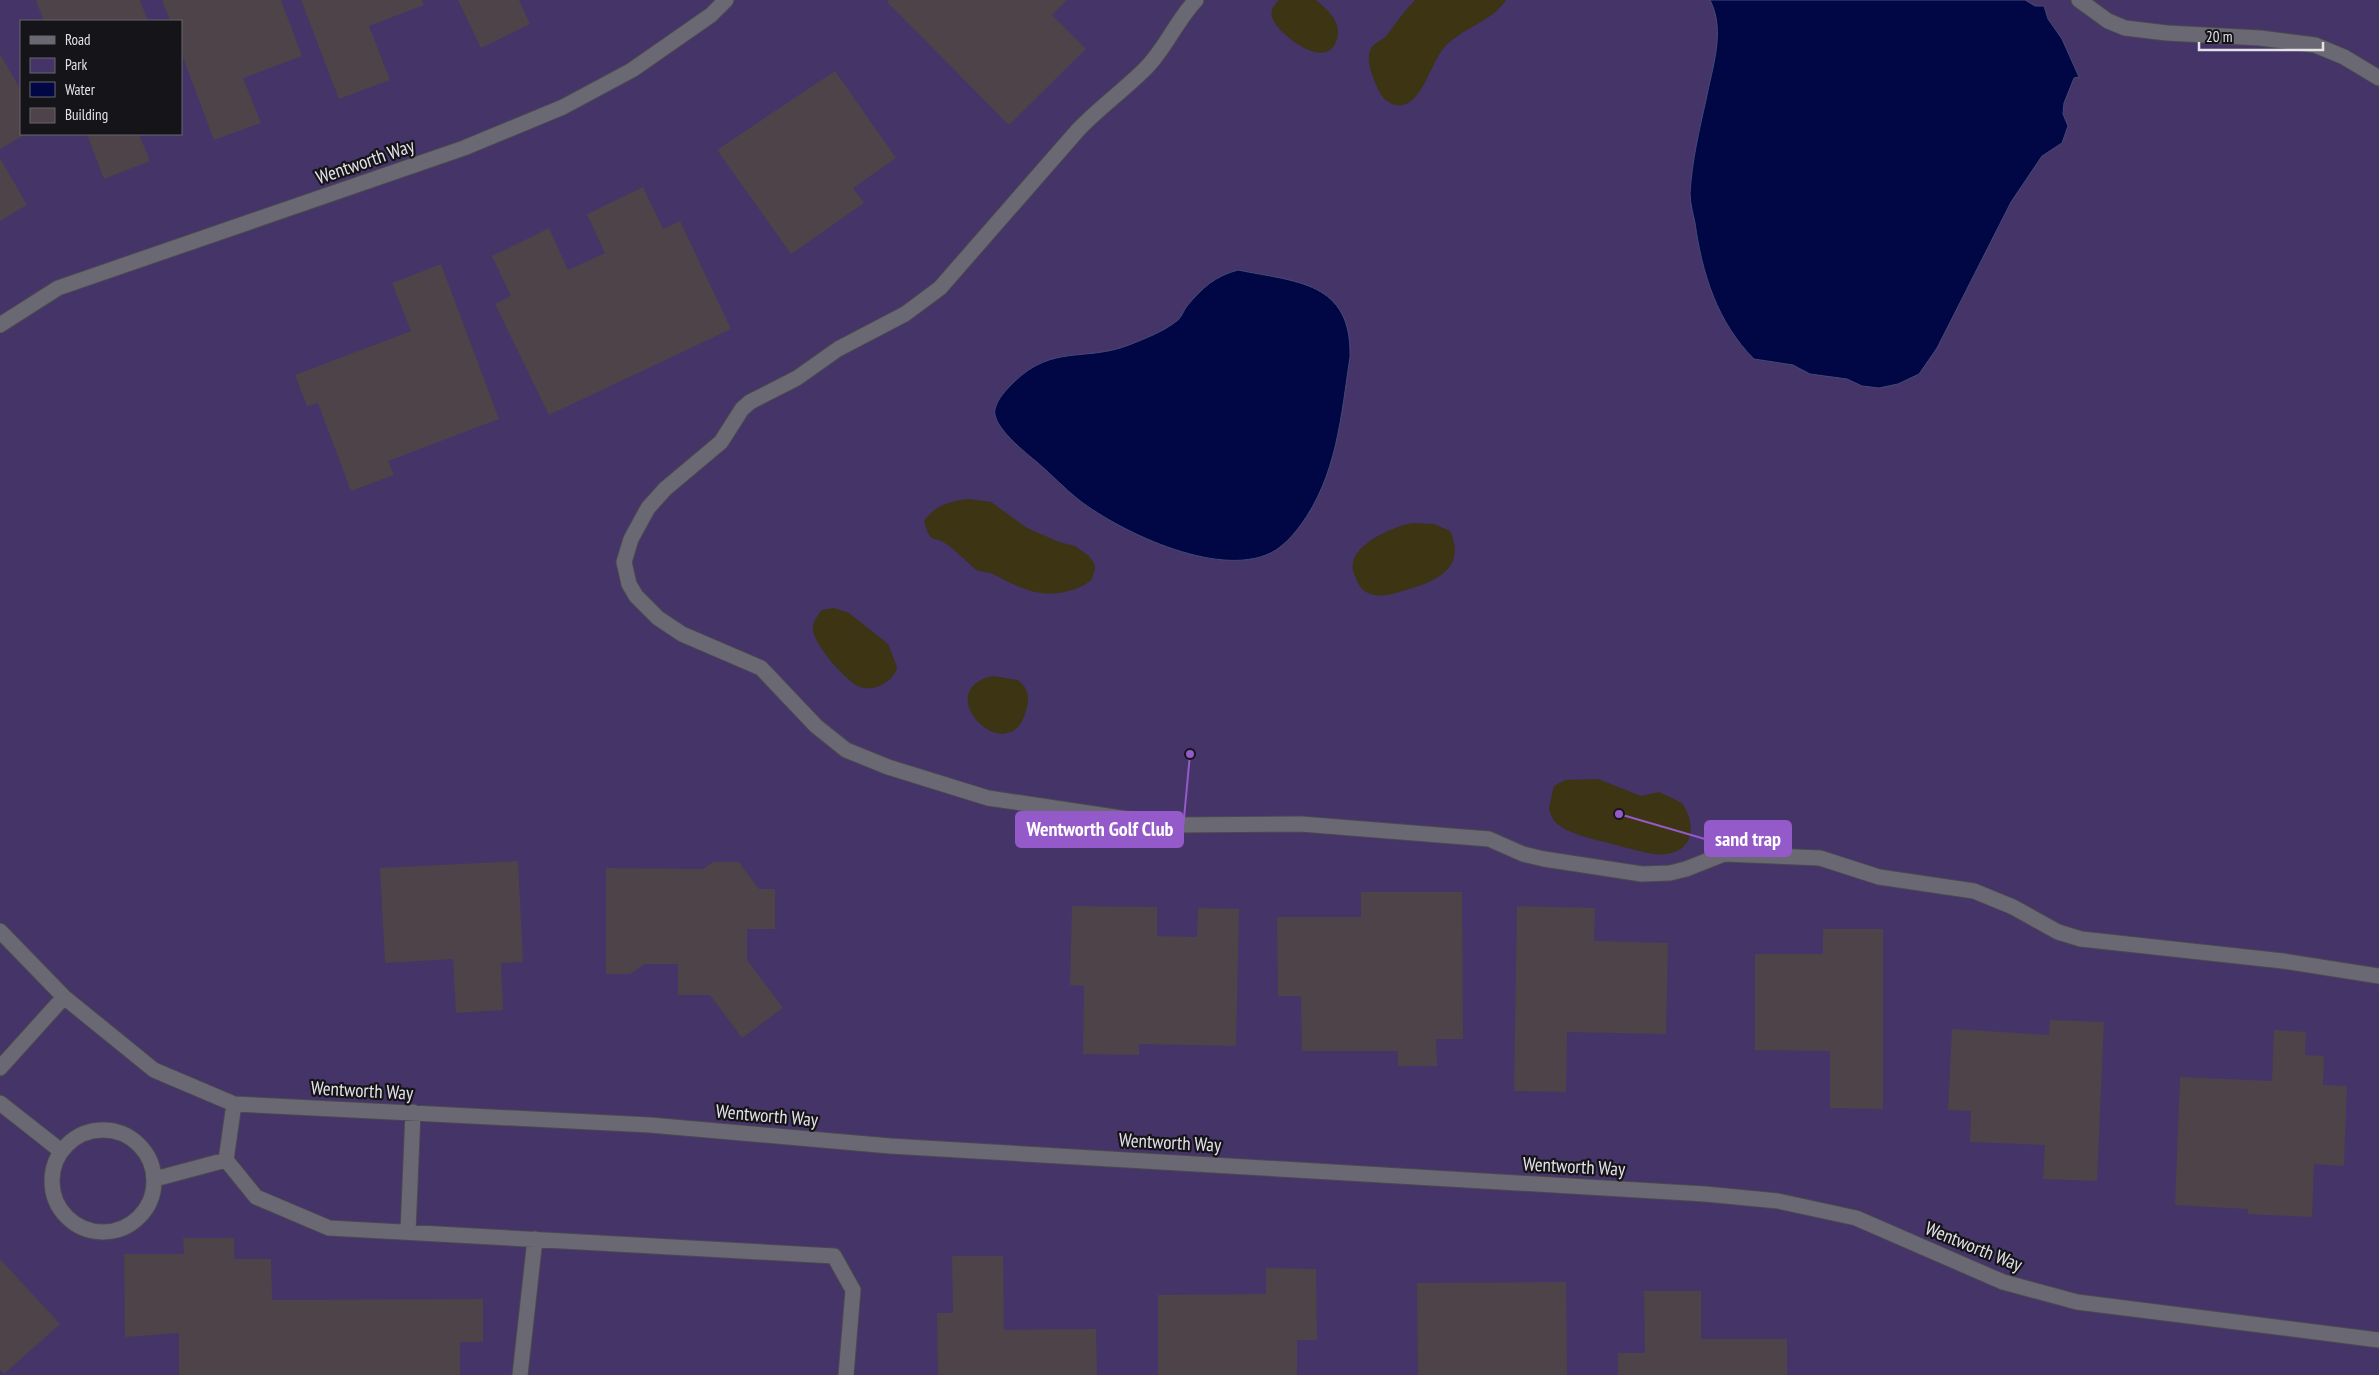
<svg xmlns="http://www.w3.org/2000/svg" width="2379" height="1375" font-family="'PT Sans Narrow',sans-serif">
  <rect width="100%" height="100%" fill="#2d2b34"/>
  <!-- green -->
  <path fill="#453468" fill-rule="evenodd" d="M0,0H2379V1375H0ZM21,21H181V134H21Z"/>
  <!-- sand -->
  <path fill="#3c3413" d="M1279,0H1316C1326,8 1339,20 1338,34C1332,78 1276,33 1272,17C1270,10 1274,5 1279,0Z
    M1415,0H1506C1491,23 1460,28 1443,49C1431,64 1422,101 1403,105C1394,107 1384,101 1380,93C1375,82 1363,59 1372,47C1376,42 1383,40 1387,35C1396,23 1404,11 1415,0Z
    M969,499L991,502L1027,528L1059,542L1075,546L1089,556L1094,563L1095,569L1092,579C1086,585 1077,589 1068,591C1040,599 1018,587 993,574C987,571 981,573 975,569C966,561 957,552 948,545C932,534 931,546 924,521C935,505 951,501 969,499Z
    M1412,523L1434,524L1450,531C1467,568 1436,582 1406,590C1393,594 1378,599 1366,592C1360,589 1357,581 1355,576C1341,548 1392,527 1412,523Z
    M834,608L849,613L888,644L897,667C894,682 874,692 860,687C845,681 816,646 813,631C812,623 817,616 822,610Z
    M993,676L1018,680C1029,689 1030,699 1026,711C1009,773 927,691 993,676Z
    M1598,779L1641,796L1659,792L1682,803C1700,831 1690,858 1653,854C1637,851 1621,846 1605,842C1589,838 1568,834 1555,822C1552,818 1550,813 1549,808L1554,786L1565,780Z"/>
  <!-- water -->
  <path fill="#010745" stroke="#454976" d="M1710,0H2025L2035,6H2044L2048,19L2062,39L2079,77L2074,78L2064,103L2063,114L2068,126L2062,143L2042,156L2011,202L1937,348L1919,374L1898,384L1879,388L1862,386L1847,379L1810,374L1793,365L1754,359C1717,322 1702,273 1695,223C1693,213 1690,203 1690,193C1692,161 1699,131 1706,100C1712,68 1726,31 1710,0Z
    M1238,270C1296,282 1352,281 1350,357C1341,416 1337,476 1300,526C1293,535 1286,543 1276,550C1225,582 1122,533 1079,500C1065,489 1052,475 1038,463C1026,453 991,426 995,409C998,398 1006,390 1014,382C1053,344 1085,362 1129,345C1144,339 1165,331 1178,320C1182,316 1184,310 1187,306C1202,288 1215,276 1238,270Z"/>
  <!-- building -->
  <path fill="#4d4349" d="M38,0H140L148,21H44L36,1Z
    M162,0H281L302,56L243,78L261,123L214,140L181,52V21H170Z
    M301,0H422L424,5L369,26L390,80L339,99Z
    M458,0H519L530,24L481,48Z
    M889,0H1067L1052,15L1086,49L1009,125L887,2Z
    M0,54L21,90V134H26L0,149Z
    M835,71L896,158L853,188L864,203L791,254L717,150Z
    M87,134H139L150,161L104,179Z
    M0,158L27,205L0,221Z
    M643,187L663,229L680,221L731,329L549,415L495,304L511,296L492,256L549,228L568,270L605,253L587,214Z
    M441,264L499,419L388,461L394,475L351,491L318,403L307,406L295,375L411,331L392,283Z
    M518,861L523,962L501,963L503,1010L456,1013L453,959L385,963L380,868Z
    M713,862H739L759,889H775V929H747V960L783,1008L742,1038L710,995H678V964H645L630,974H606V868L703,869Z
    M1361,892H1462L1463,1039H1436L1437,1066H1398V1051H1302L1301,996H1278L1277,917H1361Z
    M1072,906L1157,907V936L1197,937L1198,908L1239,909L1236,1046L1139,1044V1055L1083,1054L1084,986L1070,985Z
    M1517,906L1595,908L1594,941L1668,943L1666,1034L1567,1032L1566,1092L1514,1091Z
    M1823,929H1883V1109L1830,1108V1051L1755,1050V954H1823Z
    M2050,1020L2104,1022L2097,1181L2043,1179L2045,1145L1970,1142L1971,1111L1948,1110L1952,1029L2049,1035Z
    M2274,1030L2306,1032L2305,1055L2324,1056L2323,1085L2347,1086L2344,1166L2314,1164L2312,1217L2248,1214V1209L2175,1205L2180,1077L2272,1081Z
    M183,1238H234V1259H271L272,1300L483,1299V1342H460V1375H179V1333L125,1337L124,1254H184Z
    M952,1256H1003L1004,1330L1096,1329L1097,1375H938L937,1313H953Z
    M0,1259L60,1324L4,1374L0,1369Z
    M1266,1268L1316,1269L1317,1340H1297V1375H1158V1295L1266,1294Z
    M1566,1282L1567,1375H1418L1417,1283Z
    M1644,1291H1701V1339H1787V1375H1618V1353H1645Z"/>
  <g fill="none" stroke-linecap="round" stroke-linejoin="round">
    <!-- minor casing -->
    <g stroke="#4b4950" stroke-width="17">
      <path id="minor" d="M1196,0C1176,21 1166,48 1146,68C1124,90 1099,108 1078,130L940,288L905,314L838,349L797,378L750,402L742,409L721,442L665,489L648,508L631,539L624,562L629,584L636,596L658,618L682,634L761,668L816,726L846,750L888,767L988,798L1168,825L1301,824L1489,839L1523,854L1544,859L1642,874L1670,873L1686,869L1724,854L1820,858L1879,877L1974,891L2013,907L2058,932L2081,939L2283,961L2379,976
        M2079,0L2108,21L2125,28L2167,33L2260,38L2315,45L2344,57L2379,78
        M0,325L58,288L464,148L563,107L632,70L711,15L726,0
        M0,931L64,997L154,1070L234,1104L650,1125L890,1146L1705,1194L1778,1201L1856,1218L2003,1282L2077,1302L2379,1340
        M0,1068L64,997
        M0,1103L61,1151
        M234,1104L226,1160L256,1197L329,1228L834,1256L853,1290L846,1375
        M52 1181a51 51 0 1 1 102 0a51 51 0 1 1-102 0Z
        M155,1179L226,1160
        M408,1232L413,1112
        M520,1375L535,1239"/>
    </g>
    <!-- minor -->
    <use href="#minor" stroke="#6a6872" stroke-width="15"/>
  </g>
  <g text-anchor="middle" stroke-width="4.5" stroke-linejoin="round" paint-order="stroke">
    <!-- street labels -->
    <g font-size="19" fill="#e4e2e8" stroke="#151418">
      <text transform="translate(365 161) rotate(-19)" y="7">Wentworth Way</text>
      <text transform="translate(362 1090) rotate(3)" y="7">Wentworth Way</text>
      <text transform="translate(767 1115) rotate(5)" y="7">Wentworth Way</text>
      <text transform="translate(1170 1142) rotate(3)" y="7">Wentworth Way</text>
      <text transform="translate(1574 1166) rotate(3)" y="7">Wentworth Way</text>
      <text transform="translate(1974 1246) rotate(22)" y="7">Wentworth Way</text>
    </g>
  </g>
  <!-- callouts -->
  <path fill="none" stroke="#955ac9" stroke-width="2" d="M1190 754L1183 829M1619 814L1705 839"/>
  <g fill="#955ac9" stroke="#151418" stroke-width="2">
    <circle cx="1190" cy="754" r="5"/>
    <circle cx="1619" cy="814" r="5"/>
  </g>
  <g fill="#955ac9" stroke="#955ac9" stroke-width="2">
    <rect x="1016" y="812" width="167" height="35" rx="5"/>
    <rect x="1705" y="821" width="86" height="35" rx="5"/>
  </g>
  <g font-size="20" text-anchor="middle" font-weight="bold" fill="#fff">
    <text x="1100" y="836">Wentworth Golf Club</text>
    <text x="1748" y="846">sand trap</text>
  </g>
  <!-- legend -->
  <rect x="20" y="20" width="162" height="115" fill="#151418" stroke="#68666b"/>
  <rect x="30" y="36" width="25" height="8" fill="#6a6872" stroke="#68666b"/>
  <text x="65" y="45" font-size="15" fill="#e4e2e8">Road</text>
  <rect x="30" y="58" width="25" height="15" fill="#453468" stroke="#68666b"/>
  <text x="65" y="70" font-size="15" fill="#e4e2e8">Park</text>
  <rect x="30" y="82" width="25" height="15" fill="#010745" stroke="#68666b"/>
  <text x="65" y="95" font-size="15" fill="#e4e2e8">Water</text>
  <rect x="30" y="108" width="25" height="15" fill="#4d4349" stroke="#68666b"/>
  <text x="65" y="120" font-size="15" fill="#e4e2e8">Building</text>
  <!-- scale -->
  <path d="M2199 42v8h124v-8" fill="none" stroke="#e4e2e8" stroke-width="2.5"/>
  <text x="2206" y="42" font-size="15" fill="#e4e2e8" stroke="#151418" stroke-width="4" paint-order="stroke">20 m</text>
</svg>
